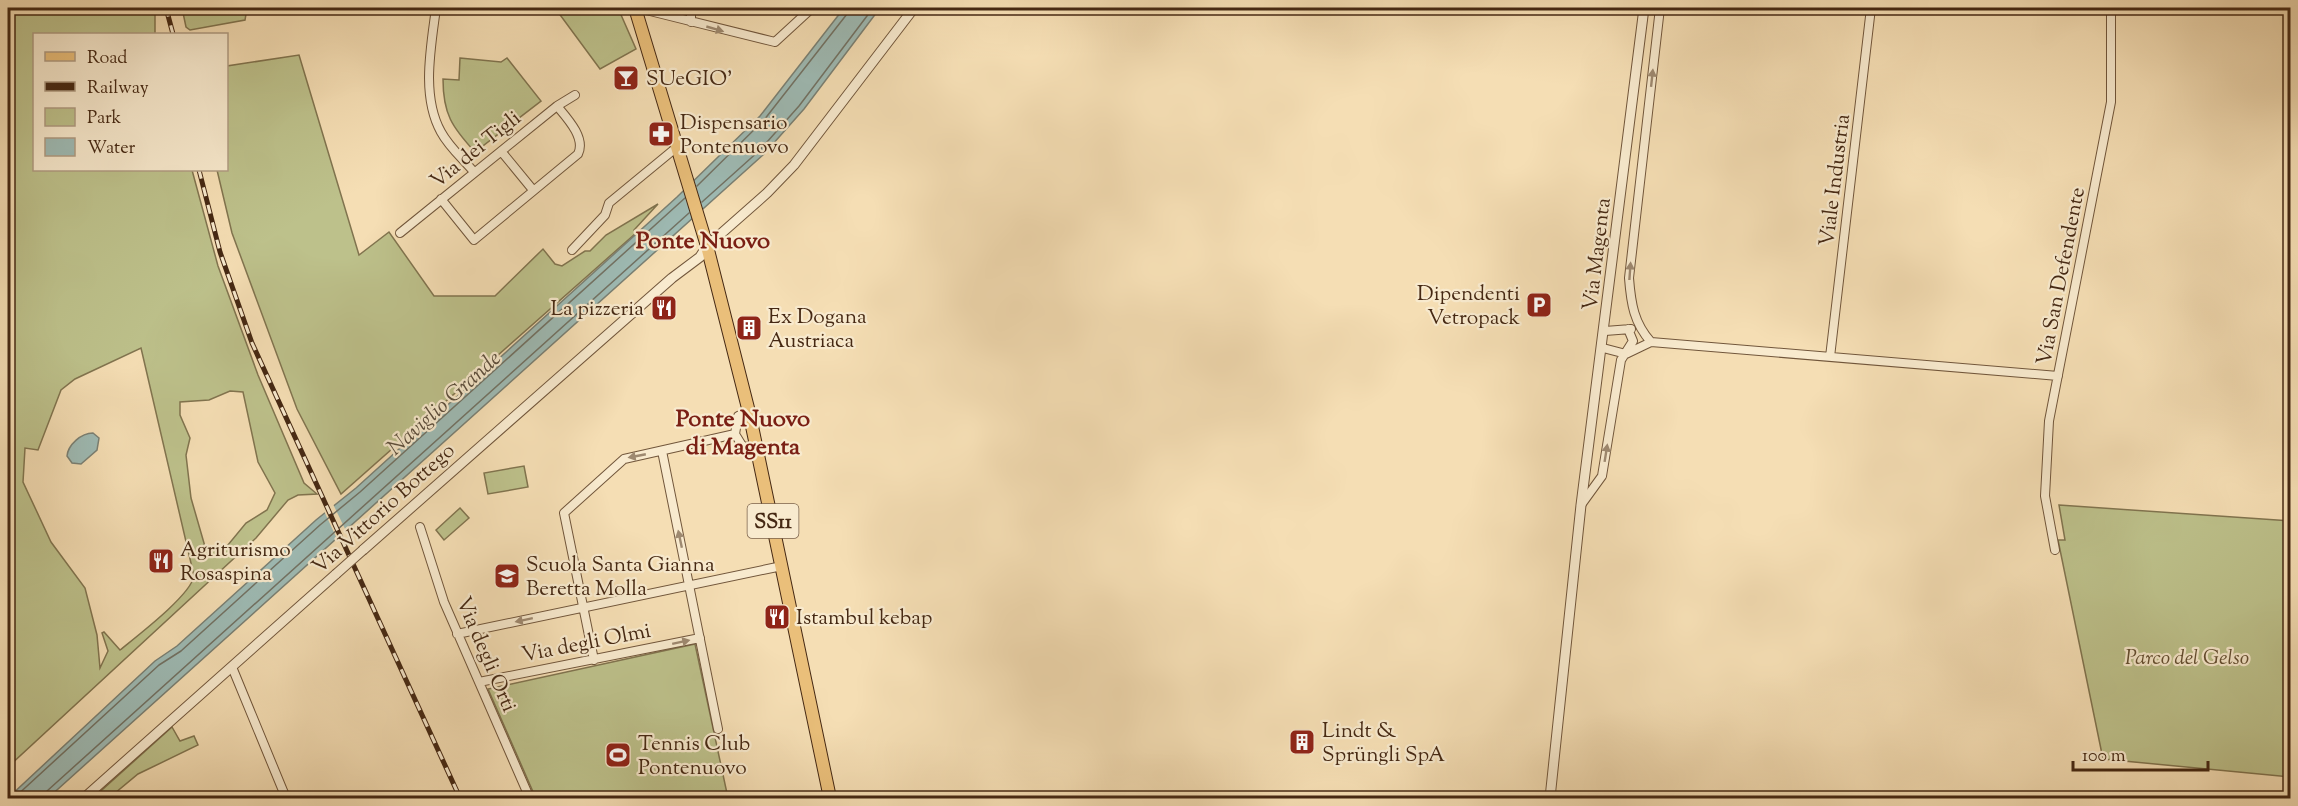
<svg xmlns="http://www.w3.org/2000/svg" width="2298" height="806" font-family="'Sorts Mill Goudy',serif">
  <rect width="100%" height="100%" fill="#f5deb4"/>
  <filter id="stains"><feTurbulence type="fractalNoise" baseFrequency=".00333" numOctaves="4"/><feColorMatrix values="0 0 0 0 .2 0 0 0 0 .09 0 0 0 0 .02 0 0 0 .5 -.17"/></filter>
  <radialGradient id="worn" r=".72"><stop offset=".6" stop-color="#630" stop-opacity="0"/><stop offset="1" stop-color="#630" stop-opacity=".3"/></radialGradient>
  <!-- green -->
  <path fill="#bdc18b" stroke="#81744f" stroke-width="1.5" fill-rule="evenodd" d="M8,8H155V34H34V170H192L218,266L258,375L304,483L317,494L298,495L288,500L256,538L8,767ZM141,348L194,576C191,595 137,636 120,650L104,632L102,633L108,651L100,668L97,635L85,588L51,542L23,482L25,448L38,450L61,390L75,379ZM230,391L243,392L258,462L275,493L267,510L246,523L223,551L206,550L191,498L186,455L190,438L180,415V402L209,400Z
    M182,8H247L245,20L190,30L186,27Z
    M555,8H618L636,49L600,69Z
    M299,55L359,255L389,232L434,296H495L543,249L555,264L562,266L585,251H590L606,235L658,204L634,230L636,233L341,494L297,409L232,233L217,170H226L227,66Z
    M460,58L501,62L507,58L541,101L475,152C452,127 443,114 443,79L459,80Z
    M524,466L528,487L488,494L484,473Z
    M2059,505L2290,521V777L2103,759L2058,540H2065Z
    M460,508L469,518L444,540L436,530Z
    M695,644L728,798H525L534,794L488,689Z
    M172,727L180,741L194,736L198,745L138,774L109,798H93Z"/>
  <!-- water -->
  <path fill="#9ebbb5" stroke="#7a8074" stroke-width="1.5" d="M844,8H880L804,109L764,154L48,798H8L155,661L177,646L316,520L356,488L677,197L760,116Z
    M93,433L99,438L97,450L81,464L72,463L67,456C68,445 81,433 93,433Z"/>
  <!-- pier -->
  <path fill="#f5deb4" d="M333,504L347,533L338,541L324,511Z"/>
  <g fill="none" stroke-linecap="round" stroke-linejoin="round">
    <!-- shore -->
    <path stroke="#727264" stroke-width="1.5" d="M697,186L764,120L847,14L848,8
      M702,202L760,150L799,106L873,8
      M14,798L159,665L181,651L320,525L360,492L685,198
      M44,798L47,791L689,213"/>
    <!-- minor casing -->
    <g stroke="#71563b" stroke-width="10">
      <path id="minor" d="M436,8C431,47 421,96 441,132C449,147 463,159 474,172
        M638,8L775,42L812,8
        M691,22V8
        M501,151L533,190
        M441,199L474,240L578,154C586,138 567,118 557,106
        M400,233L557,106L575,95
        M572,250L605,215L609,203L677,147
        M1605,331L1631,329
        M1651,342C1634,323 1631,304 1629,278L1660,8
        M1603,348L1626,354L1651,342L2058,376
        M1830,357L1871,8
        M749,412L738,416L735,434L743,447L756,446
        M662,451L718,729
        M1581,505L1602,476L1621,360L1633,341L1628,329
        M420,527L444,602L527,792
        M2055,550L2045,496L2049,421L2111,102V8
        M457,634L782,566
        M594,660L564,513L624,459L735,434
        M232,667L286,798
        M479,682L700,638"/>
    </g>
    <!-- tertiary casing -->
    <g stroke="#71563b" stroke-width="11">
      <path id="tertiary" d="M363,550L672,278L700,257L707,246L767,193L794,165L914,8
        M84,798L336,574
        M1550,798L1581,505L1644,8"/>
    </g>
    <!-- primary casing -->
    <g stroke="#452813" stroke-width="14">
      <path id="primary" d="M635,8L707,246L749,412L830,798"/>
    </g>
    <!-- minor -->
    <use href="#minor" stroke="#f8eace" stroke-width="8"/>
    <!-- tertiary -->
    <use href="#tertiary" stroke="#f8eace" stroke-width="9"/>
    <!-- primary -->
    <use href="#primary" stroke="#eabf7a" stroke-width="12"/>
    <!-- rail casing -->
    <g stroke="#452813" stroke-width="5">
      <path id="rail" d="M166,8L173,34
        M199,170L220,252L252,343L460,798"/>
    </g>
    <!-- rail -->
    <use href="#rail" stroke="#f8eace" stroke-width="3" stroke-dasharray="9" stroke-linecap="butt"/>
    <!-- tertiary-bridge casing -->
    <g stroke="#71563b" stroke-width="11" stroke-linecap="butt">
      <path id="tertiary-bridge" d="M336,574L363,550"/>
    </g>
    <!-- tertiary-bridge -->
    <use href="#tertiary-bridge" stroke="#f8eace" stroke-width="9"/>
  </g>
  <!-- one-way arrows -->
  <defs><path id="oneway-solid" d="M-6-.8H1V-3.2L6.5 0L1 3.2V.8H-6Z" transform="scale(1.5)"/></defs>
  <g fill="#9e8970">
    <use href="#oneway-solid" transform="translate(715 29) rotate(16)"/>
    <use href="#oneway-solid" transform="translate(1652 78) rotate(-84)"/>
    <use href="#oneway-solid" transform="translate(1630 271) rotate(-86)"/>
    <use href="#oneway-solid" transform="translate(1606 453) rotate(-81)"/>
    <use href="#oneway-solid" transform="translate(637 456) rotate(169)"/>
    <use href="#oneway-solid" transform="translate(680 539) rotate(-102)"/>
    <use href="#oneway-solid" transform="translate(524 620) rotate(168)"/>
    <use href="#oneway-solid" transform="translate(681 642) rotate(-12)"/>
  </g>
  <!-- icons -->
  <defs>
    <g id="bar-square" transform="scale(1.35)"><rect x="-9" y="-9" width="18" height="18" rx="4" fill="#8f2418" stroke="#f8eace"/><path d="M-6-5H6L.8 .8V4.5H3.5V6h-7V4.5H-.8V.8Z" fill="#fff"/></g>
    <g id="pharmacy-square" transform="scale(1.35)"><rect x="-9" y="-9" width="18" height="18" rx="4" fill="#8f2418" stroke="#f8eace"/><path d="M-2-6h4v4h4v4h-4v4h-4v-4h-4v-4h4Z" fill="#fff"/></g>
    <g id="parking-square" transform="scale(1.35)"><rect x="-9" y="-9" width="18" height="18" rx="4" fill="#8f2418" stroke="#f8eace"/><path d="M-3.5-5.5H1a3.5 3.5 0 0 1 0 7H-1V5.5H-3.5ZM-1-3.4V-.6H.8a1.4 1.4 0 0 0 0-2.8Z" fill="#fff"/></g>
    <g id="restaurant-square" transform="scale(1.35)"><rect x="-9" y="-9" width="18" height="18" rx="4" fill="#8f2418" stroke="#f8eace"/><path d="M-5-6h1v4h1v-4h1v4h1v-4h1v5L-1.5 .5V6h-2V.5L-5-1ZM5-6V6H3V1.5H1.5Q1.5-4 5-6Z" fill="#fff"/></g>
    <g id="building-square" transform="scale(1.35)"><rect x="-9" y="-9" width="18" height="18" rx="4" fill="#8f2418" stroke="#f8eace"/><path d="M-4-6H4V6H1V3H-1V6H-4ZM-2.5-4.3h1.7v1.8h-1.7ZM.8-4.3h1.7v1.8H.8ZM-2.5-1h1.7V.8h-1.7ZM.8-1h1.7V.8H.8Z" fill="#fff"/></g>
    <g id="school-square" transform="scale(1.35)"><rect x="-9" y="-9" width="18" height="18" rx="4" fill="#8f2418" stroke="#f8eace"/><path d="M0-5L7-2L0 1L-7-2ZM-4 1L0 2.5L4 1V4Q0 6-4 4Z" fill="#fff"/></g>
    <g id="stadium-square" transform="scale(1.35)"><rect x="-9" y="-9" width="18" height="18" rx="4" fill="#8f2418" stroke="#f8eace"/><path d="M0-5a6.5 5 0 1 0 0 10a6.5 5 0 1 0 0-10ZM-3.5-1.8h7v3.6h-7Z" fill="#fff"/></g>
  </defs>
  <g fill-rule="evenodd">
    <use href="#bar-square" x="626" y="78"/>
    <use href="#pharmacy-square" x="661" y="134"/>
    <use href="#parking-square" x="1539" y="305"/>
    <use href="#restaurant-square" x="664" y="308"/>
    <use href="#building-square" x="749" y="328"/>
    <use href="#restaurant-square" x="161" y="561"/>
    <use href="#school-square" x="507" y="576"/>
    <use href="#restaurant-square" x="777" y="617"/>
    <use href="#building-square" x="1302" y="742"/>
    <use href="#stadium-square" x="618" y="755"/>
  </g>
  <g text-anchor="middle" stroke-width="4.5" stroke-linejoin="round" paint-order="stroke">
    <!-- shield labels -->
    <rect fill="#f8eace" stroke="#7b624b" stroke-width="1.5" x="747.5" y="504" width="51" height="34" rx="4.5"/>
    <g font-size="20" font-weight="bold" fill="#452813">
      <text x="773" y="528">SS11</text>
    </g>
    <!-- poi labels -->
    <g font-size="21" fill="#452813" stroke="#f8eace" text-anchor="start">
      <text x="646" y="85">SUeGIO'</text>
      <text x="680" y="129">Dispensario<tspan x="680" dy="24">Pontenuovo</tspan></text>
      <text x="1520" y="300" text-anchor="end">Dipendenti<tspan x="1520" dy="24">Vetropack</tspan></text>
      <text x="644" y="315" text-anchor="end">La pizzeria</text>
      <text x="768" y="323">Ex Dogana<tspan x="768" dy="24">Austriaca</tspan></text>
      <text x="180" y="556">Agriturismo<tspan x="180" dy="24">Rosaspina</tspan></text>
      <text x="526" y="571">Scuola Santa Gianna<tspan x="526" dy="24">Beretta Molla</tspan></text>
      <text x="796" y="624">Istambul kebap</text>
      <text x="1322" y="737">Lindt &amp;<tspan x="1322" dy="24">Sprüngli SpA</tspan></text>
      <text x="638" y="750">Tennis Club<tspan x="638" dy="24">Pontenuovo</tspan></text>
    </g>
    <!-- street labels -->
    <g font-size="21" fill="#452813" stroke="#f8eace">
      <text transform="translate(475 149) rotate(-39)" y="7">Via dei Tigli</text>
      <text transform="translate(1834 180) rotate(-83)" y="7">Viale Industria</text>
      <text transform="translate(1596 254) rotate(-83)" y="7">Via Magenta</text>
      <text transform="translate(2060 276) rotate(-79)" y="7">Via San Defendente</text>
      <text transform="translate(383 508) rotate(-42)" y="7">Via Vittorio Bottego</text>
      <text transform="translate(586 642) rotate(-11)" y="7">Via degli Olmi</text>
      <text transform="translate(487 654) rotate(67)" y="7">Via degli Orti</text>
    </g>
    <!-- park labels -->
    <g font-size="21" font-style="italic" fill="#634e31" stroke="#f8eace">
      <text x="2187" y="664">Parco del Gelso</text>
    </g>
    <!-- water labels -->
    <g font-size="22" font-style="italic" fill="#5b4d3c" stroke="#f8eace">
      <text transform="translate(443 402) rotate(-42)" y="8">Naviglio Grande</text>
    </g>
    <!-- quarter labels -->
    <g font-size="24" font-weight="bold" fill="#7a1f14" stroke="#f8eace">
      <text x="703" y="248">Ponte Nuovo</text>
      <text x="743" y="426">Ponte Nuovo<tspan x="743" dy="28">di Magenta</tspan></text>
    </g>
  </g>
  <!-- margin -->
  <rect width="2298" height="806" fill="none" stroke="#f5deb4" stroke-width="30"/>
  <rect x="9" y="9" width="2280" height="788" fill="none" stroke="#452813" stroke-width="3"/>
  <rect x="15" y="15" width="2268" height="776" fill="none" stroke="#452813" stroke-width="1.5"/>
  <!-- legend -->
  <rect x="33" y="33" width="195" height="138" fill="#f8eace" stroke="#b09c83" stroke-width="1.5"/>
  <rect x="45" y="52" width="30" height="9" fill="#eabf7a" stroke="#b09c83" stroke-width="1.5"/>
  <text x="87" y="63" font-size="18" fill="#452813">Road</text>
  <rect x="45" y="82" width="30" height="9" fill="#452813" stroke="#b09c83" stroke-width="1.5"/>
  <text x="87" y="93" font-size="18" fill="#452813">Railway</text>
  <rect x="45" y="108" width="30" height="18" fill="#bdc18b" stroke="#b09c83" stroke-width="1.5"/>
  <text x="87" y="123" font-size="18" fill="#452813">Park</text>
  <rect x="45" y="138" width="30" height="18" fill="#9ebbb5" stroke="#b09c83" stroke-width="1.5"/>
  <text x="87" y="153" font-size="18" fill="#452813">Water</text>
  <!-- scale -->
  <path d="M2073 761v9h135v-9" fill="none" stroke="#452813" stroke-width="3"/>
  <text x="2082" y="761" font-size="18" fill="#452813" stroke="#f8eace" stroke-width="4.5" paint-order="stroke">100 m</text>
  <rect width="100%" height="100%" filter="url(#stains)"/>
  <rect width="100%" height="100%" fill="url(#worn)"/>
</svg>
